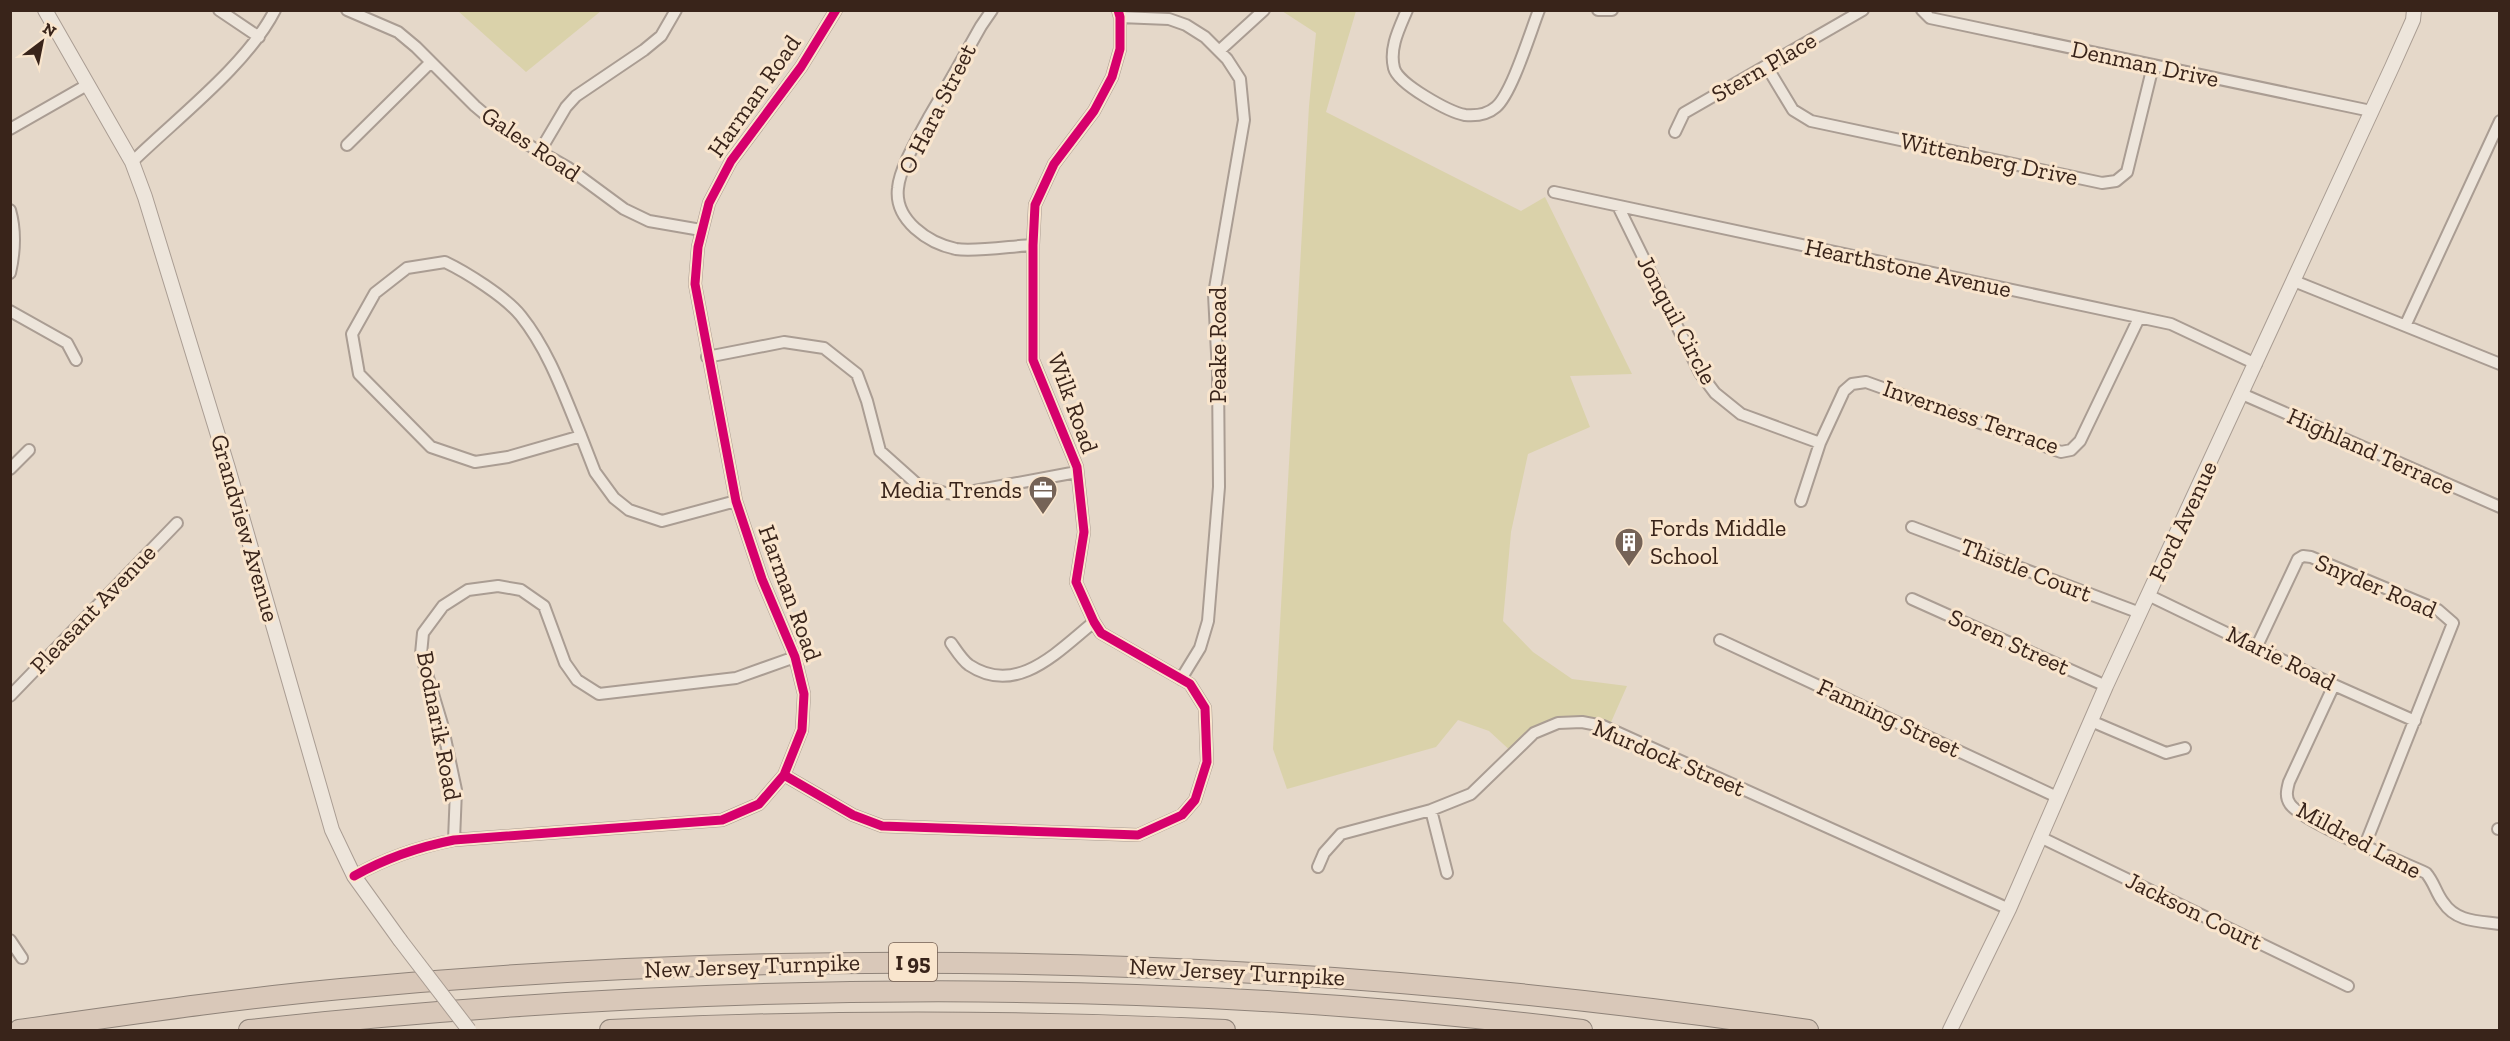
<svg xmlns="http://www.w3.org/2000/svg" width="2510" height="1041" font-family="'Zilla Slab',serif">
  <rect width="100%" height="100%" fill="#e5d8c9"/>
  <!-- green -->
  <path fill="#dad2aa" d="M458,11H601L526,72Z
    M1282,11H1356L1326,112L1521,211L1545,197L1632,374L1570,376L1590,427L1528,454L1511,532L1503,621L1533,652L1572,679L1627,686L1608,729L1549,727L1514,754L1489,731L1458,720L1436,747L1287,789L1273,749L1309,106L1316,33Z"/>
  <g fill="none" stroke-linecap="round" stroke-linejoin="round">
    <!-- minor casing -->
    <g stroke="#aa9d93" stroke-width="14">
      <path id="minor" d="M219,10L259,37
        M347,10L398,32L416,47L475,106L494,122L518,139L567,167L624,209L649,221L701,230
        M992,10L981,26C964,56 947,87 929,117C919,136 900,167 898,188C894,220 928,243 956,249C975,252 1012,246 1033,245
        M1407,10C1399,29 1389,48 1394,68C1398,84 1449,112 1465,115C1476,116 1488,114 1496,107C1512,93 1530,33 1539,10
        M1598,10H1612
        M1922,10L1930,18L2371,111
        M1120,17L1169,19L1186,25L1205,37L1227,59L1240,79L1244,120L1214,294L1218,373L1219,487L1208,621L1200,648L1181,679
        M1219,51L1264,10
        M1767,67L1793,110L1811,121L2102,183L2116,181L2127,172L2153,66
        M10,129L87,85
        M1675,132L1684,113L1863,10
        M347,145L431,62
        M540,151L566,107L576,96L644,50L661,36L676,10
        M132,162C177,118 247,65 275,10
        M1554,192L2171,324L2256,364
        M1618,206L1700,373L1715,393L1741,414L1820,443
        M10,210C16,231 15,251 10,273
        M445,262C466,272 506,297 521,316C549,351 564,395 581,436L508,457L475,462L431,447L359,374L352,334L375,293L407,268Z
        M2294,281L2500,364
        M10,311L67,343L76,360
        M2406,324L2500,121
        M707,357L784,342L824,348L857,374L867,401L880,451L918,485L945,493L958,494L1077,472
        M2242,394L2500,507
        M581,436L595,472L614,498L629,510L662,521L736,501
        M10,469L29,450
        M1801,501L1820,443L1844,391L1852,384L1866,382L2061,452L2071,450L2080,441L2139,318
        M1912,527L2140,613
        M2148,595L2334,685L2415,721
        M1912,599L2106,686
        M1720,640L2057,797
        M951,643C956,650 962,660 969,665C1017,697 1058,651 1094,622
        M2257,646L2298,559L2303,556L2311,557L2438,610L2453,623L2365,845
        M2334,685L2289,782C2287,790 2285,797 2290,804C2302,822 2400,861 2426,873C2434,882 2436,893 2443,902C2456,922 2478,921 2500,924
        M10,696L177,523
        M2091,721L2166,753L2185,748
        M784,775L853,815L882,826L1138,835L1182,815L1195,800L1207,762L1205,708L1190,684L1101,633L1094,622L1076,582L1084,532L1077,467L1033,360V245L1035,205L1054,164L1094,111L1112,77L1120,49V17L1118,10
        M1431,810L1447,873
        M2498,829H2500
        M2040,837L2348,986
        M454,840L456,790L442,724L421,654L423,633L443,606L468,590L498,586L521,590L544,606L565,663L577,680L599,694L736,678L795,657
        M1318,867L1324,853L1341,834L1431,810L1471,794L1534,733L1558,723L1582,722L1603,726L2009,909
        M354,876C386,858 418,847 454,840L722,820L759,804L784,775L802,730L804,694L795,657L762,579L736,501L695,284L698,247L709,203L731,161L801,67L836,10
        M10,940L22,958"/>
    </g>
    <!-- tertiary casing -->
    <g stroke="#aa9d93" stroke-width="16">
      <path id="tertiary" d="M45,10L132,162L145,197L228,468L332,830L354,876L400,940
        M1950,1030L2009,909L2106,686L2392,67L2413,20L2414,10"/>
    </g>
    <!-- motorway casing -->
    <g stroke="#8f8379" stroke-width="22">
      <path id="motorway" d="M19,1030C126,1015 233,999 341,989C830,943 1322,958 1808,1030
        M249,1030C691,982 1140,975 1582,1030
        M610,1030C815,1020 1020,1020 1225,1030"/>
    </g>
    <!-- minor -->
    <use href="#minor" stroke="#ede5db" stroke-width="10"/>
    <!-- tertiary -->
    <use href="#tertiary" stroke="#ede5db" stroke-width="14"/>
    <!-- motorway -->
    <use href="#motorway" stroke="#d9c8b9" stroke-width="20"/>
    <!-- tertiary-bridge casing -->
    <g stroke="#aa9d93" stroke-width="16" stroke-linecap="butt">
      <path id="tertiary-bridge" d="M400,940L469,1030"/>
    </g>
    <!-- tertiary-bridge -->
    <use href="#tertiary-bridge" stroke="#ede5db" stroke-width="14"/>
    <!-- cycleway casing -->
    <g stroke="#f9e5cd" stroke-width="13">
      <path id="cycleway" d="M784,775L853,815L882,826L1138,835L1182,815L1195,800L1207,762L1205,708L1190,684L1101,633L1094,622L1076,582L1084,532L1077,467L1033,360V245L1035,205L1054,164L1094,111L1112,77L1120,49V17L1118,10
        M354,876C386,858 418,847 454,840L722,820L759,804L784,775L802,730L804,694L795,657L762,579L736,501L695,284L698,247L709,203L731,161L801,67L836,10"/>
    </g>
    <!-- cycleway -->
    <use href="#cycleway" stroke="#d6006c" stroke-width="9"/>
  </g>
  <!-- icons -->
  <defs>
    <g id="office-pin" transform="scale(1.5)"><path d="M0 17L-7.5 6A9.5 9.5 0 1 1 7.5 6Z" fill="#756357" stroke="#f9e5cd"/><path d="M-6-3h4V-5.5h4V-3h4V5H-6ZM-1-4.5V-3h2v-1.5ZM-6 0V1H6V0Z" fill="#fff"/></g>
    <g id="building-pin" transform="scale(1.5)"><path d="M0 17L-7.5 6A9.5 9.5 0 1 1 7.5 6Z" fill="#756357" stroke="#f9e5cd"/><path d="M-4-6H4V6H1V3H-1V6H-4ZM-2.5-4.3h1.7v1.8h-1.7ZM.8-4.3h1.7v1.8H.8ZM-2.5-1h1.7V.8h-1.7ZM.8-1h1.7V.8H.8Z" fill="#fff"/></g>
  </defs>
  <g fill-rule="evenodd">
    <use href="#office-pin" x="1043" y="490"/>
    <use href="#building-pin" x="1629" y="542"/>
  </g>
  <g text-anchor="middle" stroke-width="6" stroke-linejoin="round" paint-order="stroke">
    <!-- shield labels -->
    <rect fill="#f9e5cd" stroke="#735e50" stroke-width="1.5" x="889" y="943" width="48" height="38" rx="4.5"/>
    <g font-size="22" font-weight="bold" fill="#39241a">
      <text x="913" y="970">I 95</text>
    </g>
    <!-- street labels -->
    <g font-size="24" fill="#39241a" stroke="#f9e5cd">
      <text transform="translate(2145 64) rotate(12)" y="8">Denman Drive</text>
      <text transform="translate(1764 67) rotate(-30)" y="8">Stern Place</text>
      <text transform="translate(754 96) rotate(-55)" y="8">Harman Road</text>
      <text transform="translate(937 109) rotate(-63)" y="8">O Hara Street</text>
      <text transform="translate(531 144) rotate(34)" y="8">Gales Road</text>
      <text transform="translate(1989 159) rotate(12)" y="8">Wittenberg Drive</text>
      <text transform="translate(1908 268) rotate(12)" y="8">Hearthstone Avenue</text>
      <text transform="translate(1677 320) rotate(62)" y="8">Jonquil Circle</text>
      <text transform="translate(1218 345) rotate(-90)" y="8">Peake Road</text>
      <text transform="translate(1073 403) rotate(70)" y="8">Wilk Road</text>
      <text transform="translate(1971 417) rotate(19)" y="8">Inverness Terrace</text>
      <text transform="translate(2371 451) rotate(24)" y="8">Highland Terrace</text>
      <text transform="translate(2183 521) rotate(-65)" y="8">Ford Avenue</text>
      <text transform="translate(245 528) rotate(74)" y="8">Grandview Avenue</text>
      <text transform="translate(2026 570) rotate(21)" y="8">Thistle Court</text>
      <text transform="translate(2376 586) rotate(23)" y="8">Snyder Road</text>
      <text transform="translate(790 593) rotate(70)" y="8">Harman Road</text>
      <text transform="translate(93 609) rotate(-46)" y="8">Pleasant Avenue</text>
      <text transform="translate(2009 642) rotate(24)" y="8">Soren Street</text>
      <text transform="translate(2281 658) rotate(26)" y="8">Marie Road</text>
      <text transform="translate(1889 718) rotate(25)" y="8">Fanning Street</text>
      <text transform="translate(439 726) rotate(79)" y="8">Bodnarik Road</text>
      <text transform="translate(1669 758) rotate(23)" y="8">Murdock Street</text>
      <text transform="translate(2359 840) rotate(28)" y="8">Mildred Lane</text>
      <text transform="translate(2194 911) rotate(26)" y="8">Jackson Court</text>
      <text transform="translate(752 966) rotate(-2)" y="8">New Jersey Turnpike</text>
      <text transform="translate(1237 972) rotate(3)" y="8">New Jersey Turnpike</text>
    </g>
    <!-- poi labels -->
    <g font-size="24" fill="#39241a" stroke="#f9e5cd" text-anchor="end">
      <text x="1022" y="498">Media Trends</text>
      <text x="1650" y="536" text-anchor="start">Fords Middle<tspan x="1650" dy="28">School</tspan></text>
    </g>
  </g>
  <!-- border -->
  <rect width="2510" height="1041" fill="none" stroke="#39241a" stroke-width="24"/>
  <!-- north arrow -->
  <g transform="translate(42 42) rotate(32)" stroke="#f9e5cd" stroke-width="4.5" paint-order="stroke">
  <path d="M0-4.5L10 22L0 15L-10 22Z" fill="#39241a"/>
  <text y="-9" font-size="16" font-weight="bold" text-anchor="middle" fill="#39241a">N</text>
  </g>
</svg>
